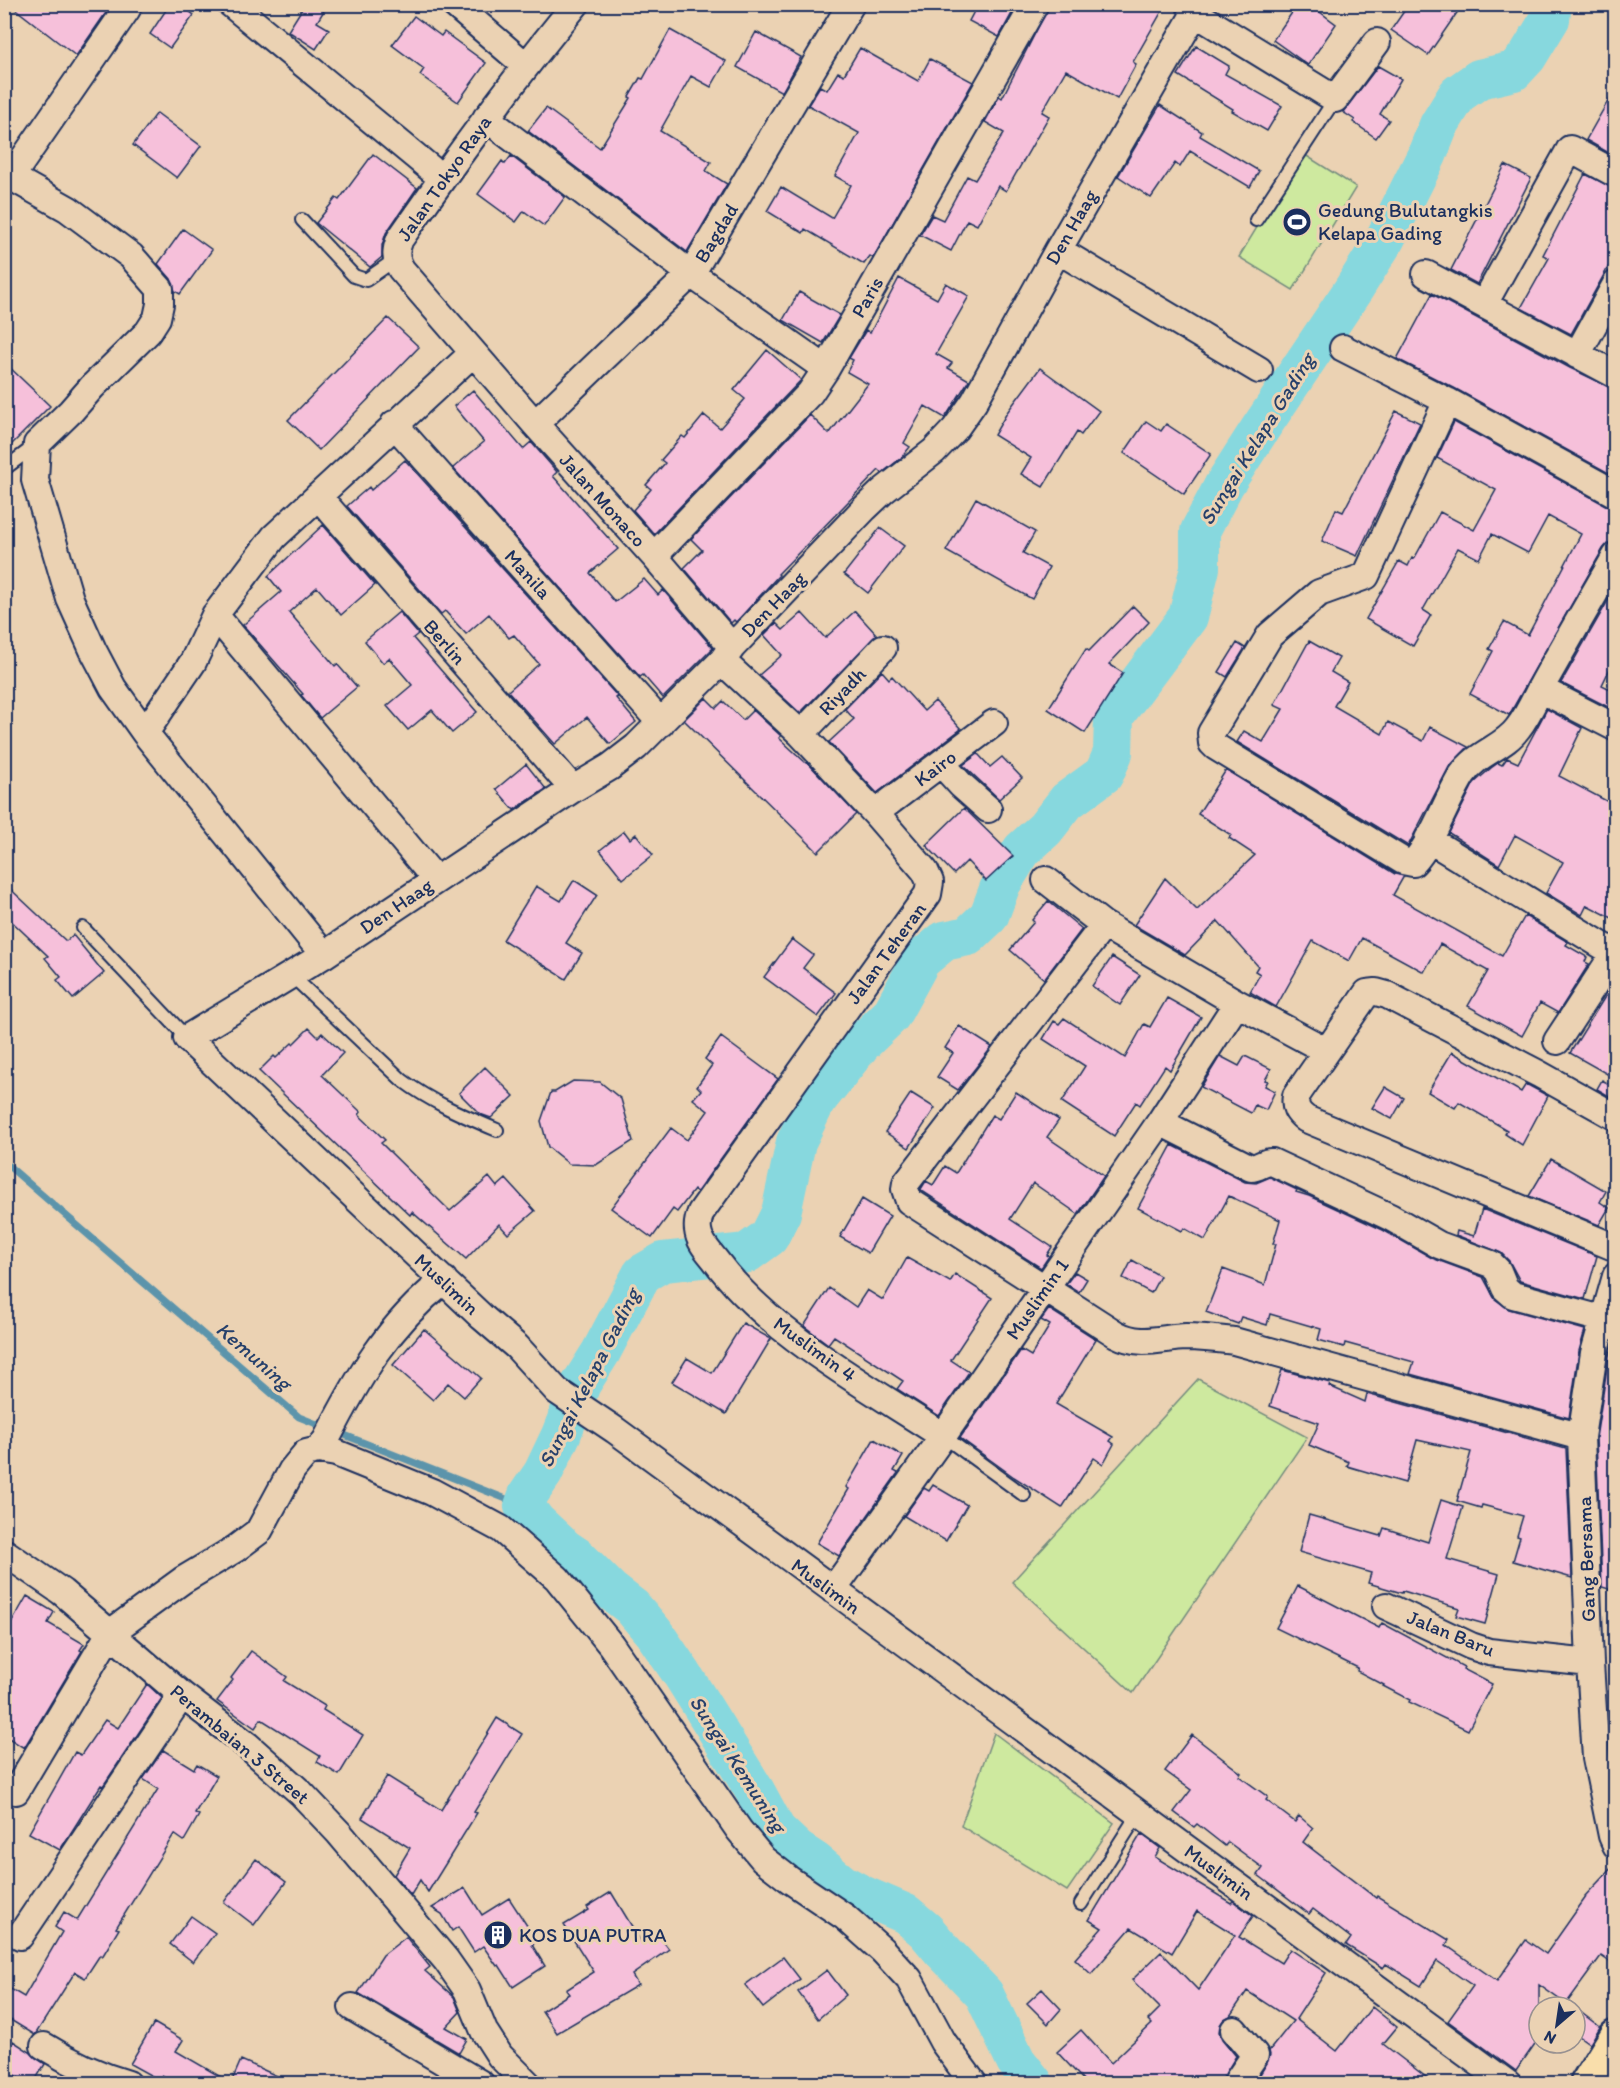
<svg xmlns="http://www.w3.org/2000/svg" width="1620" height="2088" font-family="Itim,sans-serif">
  <rect width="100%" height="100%" fill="#ebd2b3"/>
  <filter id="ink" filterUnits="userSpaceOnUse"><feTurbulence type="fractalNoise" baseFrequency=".0167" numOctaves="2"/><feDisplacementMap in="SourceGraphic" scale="12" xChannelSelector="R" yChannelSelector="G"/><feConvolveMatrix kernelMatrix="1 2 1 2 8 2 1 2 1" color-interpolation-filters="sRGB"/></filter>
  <g filter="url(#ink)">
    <!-- green -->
    <path fill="#cee99f" stroke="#748c7e" stroke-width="1.5" d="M1302,153L1356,187L1293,290L1239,257Z
      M1198,1379L1307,1437L1133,1693L1012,1582Z
      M994,1733L1114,1823L1067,1891L961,1826Z"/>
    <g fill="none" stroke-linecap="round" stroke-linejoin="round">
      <!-- stream -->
      <path stroke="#5c94ab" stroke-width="7" d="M4,1162L299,1417L524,1506"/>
      <!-- river -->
      <path stroke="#87d8de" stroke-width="40" d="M1034,2084L1016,2061L984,1994L942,1950L926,1931L906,1914L864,1896L842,1884L814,1861L797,1850L776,1830L755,1791L682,1674L654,1633L632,1607L610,1590L577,1557L565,1549L536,1522L524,1506L528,1495L543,1473L561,1435L581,1384L601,1352L642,1274L663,1262L747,1253L769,1237L781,1213L796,1142L816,1101L862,1043L891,1015L921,960L944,941L968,936L989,916L1001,884L1022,850L1045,829L1067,801L1104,774L1113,753L1114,716L1188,617L1200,568V531L1224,485L1260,429L1353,290L1385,239L1427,155L1439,125L1458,94L1479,79L1514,71L1527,57L1550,19L1552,4"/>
    </g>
    <!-- building -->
    <path fill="#f6c0da" stroke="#1b2f5e" stroke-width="1.5" d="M9,4H112L76,56Z
      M170,4H179L194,15L170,48L150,34Z
      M305,4H328L317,22L329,29L316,49L288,31Z
      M978,4H1017L999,37L969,21Z
      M1050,4H1166L1133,62L1136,64L1117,99L1066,70L1042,112L1049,116L1006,191L998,186L977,225L967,220L951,251L920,235L932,215L943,220L967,176L975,180L1004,133L985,122L999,96L1002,98Z
      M1298,4H1309L1336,24L1308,65L1273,40Z
      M1409,4H1463L1428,55L1391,30Z
      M414,16L441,36L444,32L486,63L458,102L420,75L424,69L392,45Z
      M670,30L726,61L711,87L691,76L660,131L711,162L706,171L727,184L687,252L528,131L546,108L600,148L631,98L629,97L640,78L643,79Z
      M756,32L801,57L782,92L737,67Z
      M1196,46L1229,66L1225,74L1282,106L1267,131L1232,111L1233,109L1178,75Z
      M860,48L918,81L930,59L973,82L873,258L870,256L864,264L805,229L803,233L767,211L781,187L832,218L851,185L835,176L859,133L808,105L820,86L827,90L838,72L844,75Z
      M1378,66L1401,79L1380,114L1389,120L1376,138L1353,122L1355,120L1343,112Z
      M1616,87V157L1586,140Z
      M1160,105L1202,132L1200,136L1259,171L1250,187L1190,151L1180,167L1175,163L1151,198L1118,176Z
      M157,113L201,146L177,178L133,145Z
      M373,154L417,188L386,233L382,245V257L370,267L316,223L336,198L339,200Z
      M511,156L565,197L544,226L524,211L516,222L478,194L502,161L505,164Z
      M1505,165L1531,178L1477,284L1451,270Z
      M1585,174L1616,189V253L1571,334L1521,308L1549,258L1543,255Z
      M183,229L212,250L180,294L175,291L171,279L158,264Z
      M899,278L937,299L946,283L969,296L936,354L952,363L948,368L969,380L945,418L925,406L904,443L910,447L901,458L882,473L879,470L778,574L779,575L736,622L734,620L731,623L684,568L702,550L691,539L810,415L829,434L868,384L847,372L853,360L849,358L866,330L870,333Z
      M799,292L840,315L823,343L783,320Z
      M1432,294L1570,368L1616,390V477L1454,388L1397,359Z
      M388,318L419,347L319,450L288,420Z
      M767,350L801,380L654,534L633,510L651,489L646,485L665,463L661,460L682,436L685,438L704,415L720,428L745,399L734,390Z
      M4,362L50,406L4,452Z
      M1040,368L1099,411L1081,435L1077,432L1043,487L1021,474L1031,458L994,435L1008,411Z
      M473,390L523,449L531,442L557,472L553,476L618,549L590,573L615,602L644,579L658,595L663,590L713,648L663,698L643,675L640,677L453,468L484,442L454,406Z
      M1396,411L1420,423L1357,556L1322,541L1336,509L1343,512Z
      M1146,421L1161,431L1166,424L1211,454L1184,494L1124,453Z
      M1454,422L1609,507L1616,509V541L1608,543L1603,549L1509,715L1470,694L1493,651L1489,649L1504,622L1528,635L1581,534L1548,516L1528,553L1492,534L1479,559L1458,548L1423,610L1431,615L1413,646L1366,619L1399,561L1408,566L1412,558L1414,559L1440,512L1474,530L1496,490L1437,458Z
      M405,460L618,697L616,698L636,722L610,744L587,717L555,744L508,691L539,664L514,635L509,638L489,614L466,634L445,611L441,614L347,506L369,487L371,490Z
      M976,498L1035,532L1023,553L1049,567L1032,599L946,551Z
      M323,525L375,585L341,615L317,587L289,612L335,666L337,664L357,687L320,718L301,695L303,694L243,625L281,592L268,576Z
      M880,528L904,546L868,593L844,574Z
      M1616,587V656L1602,685L1616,692V711L1561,683Z
      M1133,606L1149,622L1109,664L1123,673L1085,733L1048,709L1086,649L1089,651Z
      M855,611L877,635L800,713L759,675L782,655L764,635L776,623L783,630L802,613L825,638Z
      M399,612L418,634L413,638L477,712L452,733L432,710L408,730L387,706L412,685L389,658L383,663L365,641Z
      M1309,641L1339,658L1331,672L1348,682L1334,706L1382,734L1388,722L1423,741L1430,727L1468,747L1449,767L1408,846L1237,742L1244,731L1263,742L1283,709L1274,705Z
      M1237,643L1245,648L1227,677L1219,672Z
      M882,671L889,679L892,676L924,711L935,701L961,729L877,793L829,742L854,719L845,709Z
      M706,698L716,708L723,701L743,720L753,710L781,736L779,738L806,763L807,762L856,814L818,852L684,720Z
      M1547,709L1582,728L1559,776L1616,806V920L1587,905L1582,915L1546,893L1563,862L1515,835L1499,865L1449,833L1474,783L1491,768L1498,763L1502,765L1507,758L1518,763Z
      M978,754L990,767L1002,757L1022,778L999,799L963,765Z
      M526,764L546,789L514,810L496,789Z
      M1226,770L1395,874L1404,876L1393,895L1502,956L1525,916L1568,942L1566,945L1587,957L1585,962L1589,964L1558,1013L1540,1003L1522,1036L1468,1006L1488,971L1440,944L1424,972L1362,938L1349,961L1313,941L1276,1007L1250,992L1260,974L1255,971L1258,966L1218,921L1185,955L1134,925L1165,878L1197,910L1255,855L1229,838L1231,835L1198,814Z
      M964,808L1013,856L986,881L967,861L954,874L926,845Z
      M624,831L630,839L636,834L653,855L623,879L600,850Z
      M574,880L597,895L566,943L582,953L566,979L503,940L536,886L561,901Z
      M4,883L66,941L73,935L104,973L73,999L57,980L61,977L45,958L48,956L4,914Z
      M1048,901L1082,929L1044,979L1010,950L1034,922L1032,920Z
      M792,939L813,955L803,968L836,993L818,1017L764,977Z
      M1112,957L1140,975L1120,1005L1092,986Z
      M1616,979V1079L1570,1053Z
      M1167,998L1201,1017L1170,1070L1165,1066L1140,1105L1136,1102L1114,1136L1062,1102L1085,1066L1043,1039L1054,1021L1059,1024L1064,1018L1125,1058L1144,1024L1150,1027Z
      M959,1026L992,1047L958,1090L937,1077L953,1053L945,1048Z
      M309,1028L318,1037L322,1033L343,1053L322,1075L361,1112L359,1115L385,1140L381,1143L450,1211L489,1177L497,1187L506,1179L535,1211L508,1234L499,1224L466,1259L412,1212L410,1215L259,1071L274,1056L276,1058L292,1043L293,1044Z
      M721,1037L778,1079L697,1192L694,1190L677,1212L673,1209L652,1238L611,1208L671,1128L687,1140L708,1111L693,1099L701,1090L697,1086L712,1065L705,1059Z
      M1452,1052L1521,1092L1526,1084L1548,1096L1522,1145L1505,1134L1507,1130L1459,1102L1455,1108L1428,1092Z
      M1220,1056L1239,1066L1245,1056L1271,1069L1265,1080L1268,1081L1265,1086L1275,1091L1266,1110L1255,1105L1251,1113L1201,1087Z
      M485,1067L514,1096L491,1118L480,1114L459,1093Z
      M1602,1080L1616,1088V1100L1597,1089Z
      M573,1081L600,1082L621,1099L633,1141L596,1165L569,1164L548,1147L541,1121L551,1092H555Z
      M1385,1087L1404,1098L1392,1119L1372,1108Z
      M1016,1092L1059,1120L1047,1137L1104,1176L1078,1214L1033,1183L1010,1219L1052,1247L1047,1255L1049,1256L1041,1268L922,1191L921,1189L926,1181L933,1185L945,1166L956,1173L992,1115L999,1119Z
      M911,1093L935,1108L909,1148L885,1132Z
      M1172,1145L1245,1182L1256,1183L1270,1177L1297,1190L1296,1192L1309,1196L1383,1230L1432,1258L1483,1277L1495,1299L1509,1309L1585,1330L1579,1351L1569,1418L1410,1374L1414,1362L1345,1343L1344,1347L1318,1340L1321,1329L1270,1314L1267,1325L1241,1317L1238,1324L1206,1312L1223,1269L1265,1285L1276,1244H1273L1280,1220L1229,1196L1205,1240L1184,1228L1182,1231L1138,1208Z
      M1551,1159L1606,1191L1600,1202L1609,1208L1599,1225L1529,1196Z
      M862,1199L890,1216L868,1253L840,1237Z
      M1482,1209L1597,1256L1585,1299L1520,1281L1509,1261L1501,1253L1456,1235L1457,1231L1474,1236Z
      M907,1258L950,1282L955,1274L992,1298L951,1360L969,1372L939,1416L897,1389L903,1381L834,1336L828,1344L804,1326L829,1288L856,1307L867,1290L883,1300Z
      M1132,1260L1160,1276L1151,1293L1123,1278Z
      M1075,1272L1087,1279L1079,1292L1066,1284Z
      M1049,1309L1096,1339L1056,1404L1113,1437L1110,1441L1114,1444L1103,1464L1094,1458L1062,1508L1014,1477L960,1438L1021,1350L1031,1356L1050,1325L1041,1320Z
      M743,1323L771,1339L726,1414L672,1382L687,1358L712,1373Z
      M424,1329L481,1378L464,1397L448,1383L433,1400L393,1365Z
      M1616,1332V1591L1602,1587L1596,1438L1609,1356Z
      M1282,1370L1330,1383L1329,1386L1365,1402L1367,1394L1566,1449L1572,1578L1513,1561L1520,1537L1517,1536L1523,1516L1482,1505L1481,1508L1457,1501L1471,1452L1417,1440L1405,1483L1347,1466L1349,1462L1309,1445L1319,1423L1270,1406Z
      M874,1439L903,1456L894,1471L898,1473L839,1556L817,1543L849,1489L846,1487Z
      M933,1485L967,1505L946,1541L904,1516L924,1488L929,1491Z
      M1441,1500L1463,1507L1447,1559L1499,1574L1485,1624L1456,1616L1459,1608L1403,1591L1402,1593L1368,1583L1371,1573L1299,1552L1309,1515L1381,1536L1384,1528L1428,1542Z
      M1298,1586L1379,1628L1382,1623L1464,1667L1463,1669L1492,1684L1468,1730L1409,1702L1410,1700L1383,1686L1384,1685L1357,1671L1358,1668L1276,1628Z
      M27,1596L54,1612L48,1623L84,1644L80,1650L82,1651L24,1748L4,1735V1636Z
      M251,1651L287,1677L284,1681L325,1706L323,1710L363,1735L339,1775L317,1762L320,1756L261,1719L255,1728L217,1701L233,1680L231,1678Z
      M147,1684L162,1698L103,1786L101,1785L60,1850L29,1833L75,1752L81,1755L105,1720L118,1728Z
      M497,1718L522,1734L474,1812L477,1813L428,1892L420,1880L411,1895L394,1875L410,1848L362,1818L387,1776L441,1810Z
      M1192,1735L1241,1773L1239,1776L1268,1797L1266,1800L1295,1822L1299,1816L1313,1828L1303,1842L1376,1898L1377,1896L1449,1940L1446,1945L1497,1981L1526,1940L1546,1954L1586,1897L1585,1896L1616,1863V1966L1601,1956L1566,2004L1539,1985V2038L1516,2071L1448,2021L1473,1986L1437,1961L1421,1986L1386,1964L1383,1968L1346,1945L1351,1938L1313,1909L1309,1914L1262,1878L1258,1875L1263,1868L1228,1842L1225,1846L1197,1824L1194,1827L1174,1812L1191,1790L1165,1771Z
      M163,1750L194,1769L197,1764L217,1776L195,1813L199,1815L184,1841L174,1834L116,1928L119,1929L102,1957L100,1955L85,1978L75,1972L35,2035L4,2016V1985L24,1997L62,1932L55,1927L64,1912L77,1920L158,1789L143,1779Z
      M1141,1834L1160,1848L1155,1857L1231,1903L1233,1901L1253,1916L1239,1937L1281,1963L1290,1949L1326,1973L1296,2019L1337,2051L1372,2007L1397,2027L1383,2044L1435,2084H1254L1267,2063L1270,2055L1269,2051L1293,2021L1247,1991L1230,2016L1224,2019L1220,2025L1219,2032L1222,2039L1236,2056L1223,2078L1218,2084H1087L1057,2052L1081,2030L1111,2063L1152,2024L1148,2020L1160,2008L1132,1980L1161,1952L1198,1990L1235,1935L1197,1911L1172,1953L1131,1928L1091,1974L1075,1959L1102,1928L1089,1920Z
      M256,1859L286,1882L254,1925L224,1902Z
      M465,1888L482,1915L509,1898L537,1941L532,1945L545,1966L513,1987L499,1965L497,1966L483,1946L474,1952L458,1927L452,1931L442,1914L432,1908Z
      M611,1892L642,1943L657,1933L669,1949L632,1975L638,1985L557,2033L542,2011L569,1994L566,1990L594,1972L564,1925L589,1910L587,1907Z
      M191,1916L215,1933L193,1962L170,1944Z
      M406,1937L430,1967L425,1971L454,1997L460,2012L446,2027L467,2039L459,2053L358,1993L383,1955Z
      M783,1957L800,1979L763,2008L745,1985Z
      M827,1970L846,1995L818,2019L798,1992Z
      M1042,1989L1061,2009L1048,2024L1027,2003Z
      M1575,2008L1600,2027L1590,2044L1575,2033Z
      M154,2023L183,2040L176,2051L231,2083L241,2060L295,2084H176L162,2075L159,2080L130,2064Z
      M13,2041L30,2052L36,2058L45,2064L33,2084H29L4,2069V2055Z"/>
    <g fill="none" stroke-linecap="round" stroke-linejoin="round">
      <!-- lane casing -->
      <g stroke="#1b2f5e" stroke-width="16">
        <path id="lane" d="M302,220L354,276L366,280L396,259
          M1256,220L1335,99
          M4,469L36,445
          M83,928L187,1038
          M290,974L402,1080C431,1102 464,1116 497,1130
          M943,1436L1024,1495
          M1081,1904L1138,1814"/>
      </g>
      <!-- street casing -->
      <g stroke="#1b2f5e" stroke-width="30">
        <path id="street" d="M231,4L442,178
          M454,4L525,65
          M576,4C513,80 456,158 400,239C395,251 395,258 401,269L535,424L654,556L732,647
          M1189,4L1195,13L1335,99L1377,42
          M1195,13L1058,250L974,402L955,429L934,451L883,491L865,508L732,647L722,661L636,747L610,767L573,789L324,955L187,1038L482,1317L517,1347L557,1391L615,1430L1508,2084
          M486,118L691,274L826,369
          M4,173L68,209L131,256L160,289V304L157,318L148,332L92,387L71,411L37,444L35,480L70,599L93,650L113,688L145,733L324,955
          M11,177L127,9
          M1058,250L1259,370
          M1426,274L1616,375
          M1484,304L1570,149L1616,174
          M1343,348L1447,401L1616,494
          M1577,355L1616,284
          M1447,401L1366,576L1319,593L1270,635L1211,733L1212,743L1216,747L1403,861L1413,863C1431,845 1447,799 1462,775C1477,752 1504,748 1518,728C1529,714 1536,696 1545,680C1568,639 1592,598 1616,556
          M394,424L661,723
          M535,424L691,274L851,4
          M318,496L573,789
          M654,556L810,393L826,369L1035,4
          M215,615L436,880
          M722,661L801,734L875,813L925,871L930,882L928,894L701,1212C699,1217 697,1224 698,1230C699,1242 709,1252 716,1261C771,1335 867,1386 943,1436
          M1540,689L1616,728
          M145,733L193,662L215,615L274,537L473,353
          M801,734L883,648
          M941,763L961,785L988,809
          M875,813L994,723
          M1428,839L1616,954
          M1046,880L1104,925L1237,1003L1327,1051
          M1104,925L906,1183L905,1189L909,1201L1116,1334C1141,1347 1160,1338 1186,1337C1203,1337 1218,1339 1234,1341L1581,1437
          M1557,1041L1616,951
          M1616,1117L1539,1074L1387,995L1376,992L1367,993L1296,1096C1294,1107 1297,1112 1306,1119L1616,1248
          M1160,1122L1251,1168C1259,1168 1264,1161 1272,1162L1390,1217L1439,1245L1491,1264L1498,1271L1505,1288L1513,1295L1602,1319
          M1616,1276L1594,1353L1581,1437L1590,1663L1596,1758L1612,1836L1616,1845
          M318,1450L326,1440C359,1376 387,1326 444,1280
          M4,1552L62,1592L182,1695L247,1745L301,1793L339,1833L446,1960L467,1990L484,2031L500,2056L528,2084
          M833,1590L943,1436L1160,1122L1237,1003
          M1386,1606L1471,1646L1489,1652L1590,1663
          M16,1791L110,1633L183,1580L235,1549L259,1531L292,1470L306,1453L318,1450L336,1453L432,1492L501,1529L557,1578L611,1645L739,1830L763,1859L790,1880L845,1917L882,1950L909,1979L943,2042L974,2084
          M20,1936L182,1695
          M352,2007L481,2084
          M1234,2030L1255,2055L1238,2080
          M44,2046C71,2063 97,2075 128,2084"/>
      </g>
      <!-- primary casing -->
      <g stroke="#1b2f5e" stroke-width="38">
        <path id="primary" d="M1587,2084L1616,2037"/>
      </g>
      <!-- lane -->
      <use href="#lane" stroke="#ebd2b3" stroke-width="12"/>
      <!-- street -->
      <use href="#street" stroke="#ebd2b3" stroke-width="26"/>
      <!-- primary -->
      <use href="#primary" stroke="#f9deab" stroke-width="33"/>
    </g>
  </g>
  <!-- icons -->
  <defs>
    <g id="stadium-disc" transform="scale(1.5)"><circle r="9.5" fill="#1b2f5e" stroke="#ebd2b3"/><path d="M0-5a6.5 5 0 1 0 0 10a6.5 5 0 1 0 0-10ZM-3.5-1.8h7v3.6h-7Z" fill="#fff"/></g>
    <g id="building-disc" transform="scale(1.5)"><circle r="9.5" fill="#1b2f5e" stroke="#ebd2b3"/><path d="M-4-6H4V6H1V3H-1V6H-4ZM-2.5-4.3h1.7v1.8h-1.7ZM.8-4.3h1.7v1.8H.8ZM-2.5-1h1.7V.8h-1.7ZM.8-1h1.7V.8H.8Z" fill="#fff"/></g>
  </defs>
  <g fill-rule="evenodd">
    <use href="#stadium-disc" x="1297" y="222"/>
    <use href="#building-disc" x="498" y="1935"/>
  </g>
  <g text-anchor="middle" stroke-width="6" stroke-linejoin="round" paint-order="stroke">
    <!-- street labels -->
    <g font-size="20" fill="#1b2f5e" stroke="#ebd2b3">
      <text transform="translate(444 178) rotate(-55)" y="7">Jalan Tokyo Raya</text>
      <text transform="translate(1071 227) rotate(-60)" y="7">Den Haag</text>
      <text transform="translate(716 233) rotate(-59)" y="7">Bagdad</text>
      <text transform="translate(867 297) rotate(-60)" y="7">Paris</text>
      <text transform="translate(603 500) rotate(48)" y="7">Jalan Monaco</text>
      <text transform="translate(528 574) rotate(48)" y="7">Manila</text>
      <text transform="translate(773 604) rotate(-46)" y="7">Den Haag</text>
      <text transform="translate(445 642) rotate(49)" y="7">Berlin</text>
      <text transform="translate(842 691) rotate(-46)" y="7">Riyadh</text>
      <text transform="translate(935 768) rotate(-37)" y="7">Kairo</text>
      <text transform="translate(396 906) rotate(-34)" y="7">Den Haag</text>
      <text transform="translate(886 953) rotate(-54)" y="7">Jalan Teheran</text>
      <text transform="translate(447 1284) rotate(43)" y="7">Muslimin</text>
      <text transform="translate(1037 1299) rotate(-55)" y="7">Muslimin 1</text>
      <text transform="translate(815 1349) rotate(36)" y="7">Muslimin 4</text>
      <text transform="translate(1586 1559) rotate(-92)" y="7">Gang Bersama</text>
      <text transform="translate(826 1586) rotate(36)" y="7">Muslimin</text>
      <text transform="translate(1451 1633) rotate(22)" y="7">Jalan Baru</text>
      <text transform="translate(240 1744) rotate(40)" y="7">Perambaian 3 Street</text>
      <text transform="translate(1219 1872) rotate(36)" y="7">Muslimin</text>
    </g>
    <!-- poi labels -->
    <g font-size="20" fill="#1b2f5e" stroke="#ebd2b3" text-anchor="start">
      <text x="1318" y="217">Gedung Bulutangkis<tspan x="1318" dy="23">Kelapa Gading</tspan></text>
      <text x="519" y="1942">KOS DUA PUTRA</text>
    </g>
    <!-- water labels -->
    <g font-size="21" font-style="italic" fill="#26406b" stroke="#ebd2b3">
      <text transform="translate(1257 439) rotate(-58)" y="7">Sungai Kelapa Gading</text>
      <text transform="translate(254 1356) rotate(41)" y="7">Kemuning</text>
      <text transform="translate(589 1378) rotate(-63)" y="7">Sungai Kelapa Gading</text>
      <text transform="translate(738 1764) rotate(57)" y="7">Sungai Kemuning</text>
    </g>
  </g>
  <!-- margin -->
  <rect width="1620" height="2088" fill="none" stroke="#ebd2b3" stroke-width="24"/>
  <rect x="12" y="12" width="1596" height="2064" fill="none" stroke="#1b2f5e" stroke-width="2" filter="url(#ink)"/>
  <!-- north arrow -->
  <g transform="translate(1557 2025) rotate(209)"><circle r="28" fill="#ebd2b3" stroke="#989191" stroke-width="1.5"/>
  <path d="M0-4.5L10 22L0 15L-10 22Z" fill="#1b2f5e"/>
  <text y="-9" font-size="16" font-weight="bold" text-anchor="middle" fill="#1b2f5e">N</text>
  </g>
</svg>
